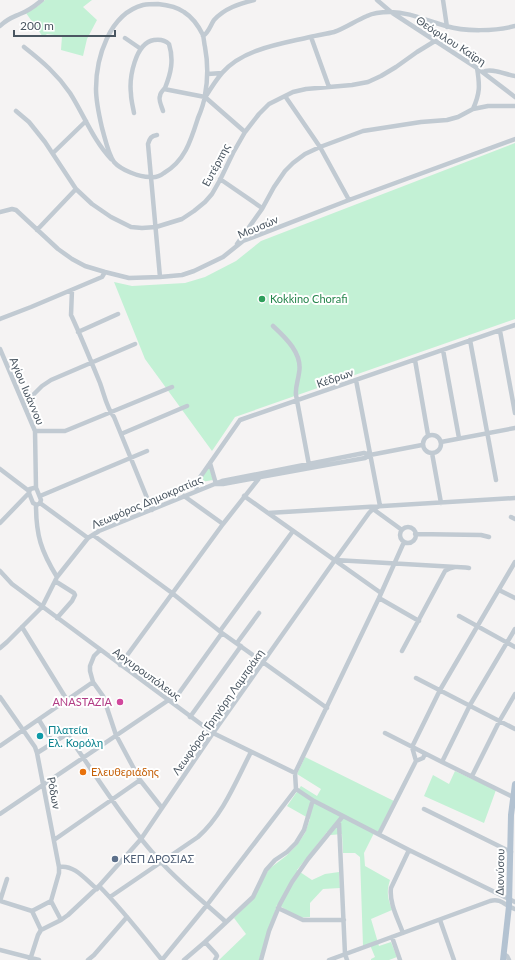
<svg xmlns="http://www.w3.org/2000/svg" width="515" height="960" font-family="Lato,sans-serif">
  <rect width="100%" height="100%" fill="#f5f3f3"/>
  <!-- green -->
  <path fill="#c3f1d5" d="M45,0H92L83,7L97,20L87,39L83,56L61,50L62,36L47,34L43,37L26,13L38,6Z
    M515,143V319L235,417L212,451L145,359L114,282L132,286L185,283L205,277L236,261L261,241Z
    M208,469H210L213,480L201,482L200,480Z
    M305,757L394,801L378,832L375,831L364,853L365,866L390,880C386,893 388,898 392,910L371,919L379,946L391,942L397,957L389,960H371V959L375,957L370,945L363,946L360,857L355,853H343L342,834L331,835L327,832L297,870L312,880L325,874L339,872L340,888L323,889L310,903V917L297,918L282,907L277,905L259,960H219L246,934L234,918L254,898L264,878L269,869L286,856L297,845L305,833L310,819L287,806L301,786L317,796L321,789L297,774Z
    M455,771L496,790L484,823L424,796L433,775L449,784Z"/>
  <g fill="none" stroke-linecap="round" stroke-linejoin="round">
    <!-- minor -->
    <path stroke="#c1cad2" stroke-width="4.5" d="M377,0L391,12L477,68L515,97
      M443,0L447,27
      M158,4C167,5 177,7 184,12C192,17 199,27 203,35C204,39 204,43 205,47C208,63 208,79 205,95C204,103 201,111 198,118C191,140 185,161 164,173C160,176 155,178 150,177C139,177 121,170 114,162C108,154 105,138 102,128C99,115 96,102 96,89C96,58 109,14 143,5C148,4 154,4 158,4Z
      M0,26C7,19 11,18 20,14C28,11 35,6 42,0
      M203,36C209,32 210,26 214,20C225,8 239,4 254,0
      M311,37L329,87
      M125,38L141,49
      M24,47C43,62 57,74 70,93C84,115 93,140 111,159
      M483,72C490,67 507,75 515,76
      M208,74L222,73
      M164,89L205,97L245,132
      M206,96C211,88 216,80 222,73C243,49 280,44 310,37C318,35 326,34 334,32C346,28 355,21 367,16C373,13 383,12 390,12C410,12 427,21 446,26C465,32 496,31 515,26
      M285,96L320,147L349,200
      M473,109C480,93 480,86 477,68
      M16,111L29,122L45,142L76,189L92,204L111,217L131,227L142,228L156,227L182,219L194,211L205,202L212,194L220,180L233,153L245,132L259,114L269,104L293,92L306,89L352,85L368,82L381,76L396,67L417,52L435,41
      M134,113C133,107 131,100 131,94C129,78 135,43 154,40C160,39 165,40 169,44C174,60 171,73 165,88C163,90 160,93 160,96C158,100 162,107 163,111
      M157,135C151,136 150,138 148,144L160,277
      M53,153L86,121
      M220,179L262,208
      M0,212L12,209L16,210L58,249L72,259L85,266L105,272L129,278L160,277L182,275L194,271L223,257L243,241L349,200L515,139
      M37,230L76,189
      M237,244L262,209L274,187L285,171L293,163L305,154L320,147L363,131L421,122L447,120L458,117L473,109L488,106H515
      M72,290L71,315L72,317C82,339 91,361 100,383C104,394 107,409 114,417L152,510
      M0,319L31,307L102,277L105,272
      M273,326C286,338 303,354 299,373C298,381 295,388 296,395L309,465
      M500,331L515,413
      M78,332L118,314
      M470,340L496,480
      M0,349L35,431L36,488
      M443,350L459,438
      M415,360L428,435
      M24,404L42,386L51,380L135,344
      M35,431H65L172,387
      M121,434L187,406
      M423 444a9 9 0 1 1 18 0a9 9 0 1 1-18 0Z
      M441,442L515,428
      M432,453L441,503
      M370,455L422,445
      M210,463L216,484
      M0,469L29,491
      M34,488H36L37,490L41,500L40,503L37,505L33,503L29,493L30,489Z
      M197,491L196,483L240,420L515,325
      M40,496L147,451
      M184,496L223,524
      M244,496L381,593
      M40,503L88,538
      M373,509L402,530
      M268,513L515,498
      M511,517L515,519
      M0,523L26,496L29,493
      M400 535a8 8 0 1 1 16 0a8 8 0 1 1-16 0Z
      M415,534L481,535L489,537
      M93,535L172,593L222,633L327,708
      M335,560L456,567
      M0,571L12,584L213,733L295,773
      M57,577L88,538L99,531L222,481L364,453L370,455L365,458L223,484H216
      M55,581L74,593L75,595L72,601L57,618
      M499,590L515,598
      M379,598L419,621
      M459,616L515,647
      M22,627L67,700
      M220,631L293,531
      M237,643L259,613
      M0,648L7,642L42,607L57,577C41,551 36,535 36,505
      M100,650L94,656L90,666V671L93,682L103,696L116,735L140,780L162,808
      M402,651L445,571C453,565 460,567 469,568
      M120,665L223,524L260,477
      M416,678L515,729
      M0,697L35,747L37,753L59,867V873L51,901
      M190,717L241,646
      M39,720L53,743
      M385,733L442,762L515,798
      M0,746L93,682
      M37,753L67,734C97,777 125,823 161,862C181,884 204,902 226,922
      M416,761L423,758L425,754
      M442,762L470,705L515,629
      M472,776L500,720L515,694
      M296,789L295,773L379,598L404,542
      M296,789L314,801
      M424,809L511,852
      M0,814L179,693L222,633
      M339,823L345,954L347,960
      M379,834L416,761L412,747L440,690L515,562
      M54,840L140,780
      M59,867C74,864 86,880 97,889
      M99,886C122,909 142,935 162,960
      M110,897L198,837C223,815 236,781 251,752
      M0,901L32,911L51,901
      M0,901L7,879
      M51,901L61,920
      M278,908L303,920H344
      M32,911L41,930
      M440,920L454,960
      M403,933C398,919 389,903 391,888L409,850
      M392,937L400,960
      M205,942L216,954L217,956L215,960
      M0,950L39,960
      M504,954L507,956L509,960
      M30,960L38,935L41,930L61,920L68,915L99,886L141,839L162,808L213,733L335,560L369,513L373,509L380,506L356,380
      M88,960L94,955L127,917
      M162,960L207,905L296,789
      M184,960L205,942L253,897L266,870L275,860L287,852L296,843L304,830L312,803L314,801L409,850L515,902
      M261,960L269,931L280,904L292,882L308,859L343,816
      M329,960L490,901C502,898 505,906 515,909"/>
    <!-- major -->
    <path stroke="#b3c2d1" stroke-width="6" d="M503,960L509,906L511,815L515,784"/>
  </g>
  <!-- markers -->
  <circle fill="#2e9e5b" stroke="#fff" stroke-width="1.5" cx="262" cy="299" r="4"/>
  <circle fill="#d1479c" stroke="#fff" stroke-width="1.5" cx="120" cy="702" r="4"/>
  <circle fill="#0f9aa8" stroke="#fff" stroke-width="1.5" cx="40" cy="736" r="4"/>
  <circle fill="#e8710a" stroke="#fff" stroke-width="1.5" cx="83" cy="772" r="4"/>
  <circle fill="#5c6f8a" stroke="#fff" stroke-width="1.5" cx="115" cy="859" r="4"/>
  <g text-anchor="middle" stroke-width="4" stroke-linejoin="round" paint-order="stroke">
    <!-- street labels -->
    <g font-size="11" fill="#4a5661" stroke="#fff">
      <text transform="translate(451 41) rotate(33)" y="4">Θεόφιλου Καϊρη</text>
      <text transform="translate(216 165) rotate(-62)" y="4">Ευτέρπης</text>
      <text transform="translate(258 227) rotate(-23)" y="4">Μουσών</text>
      <text transform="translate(335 378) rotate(-19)" y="4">Κέδρων</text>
      <text transform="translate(27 391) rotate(67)" y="4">Αγίου Ιωάννου</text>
      <text transform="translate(147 502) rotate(-23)" y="4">Λεωφόρος Δημοκρατίας</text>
      <text transform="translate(147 674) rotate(36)" y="4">Αργυρουπόλεως</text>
      <text transform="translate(218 712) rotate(-55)" y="4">Λεωφόρος Γρηγόρη Λαμπράκη</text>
      <text transform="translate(54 793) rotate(79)" y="4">Ρόδων</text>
      <text transform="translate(500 872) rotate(-89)" y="4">Διονύσου</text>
    </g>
    <!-- leisure labels -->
    <g font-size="11" fill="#27864d" stroke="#fff" text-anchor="start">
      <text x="270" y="303">Kokkino Chorafi</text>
    </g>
    <!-- hotel labels -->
    <g font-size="11" fill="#b23c85" stroke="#fff" text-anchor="end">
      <text x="112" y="706">ANASTAZIA</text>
    </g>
    <!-- culture labels -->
    <g font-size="11" fill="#0d838f" stroke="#fff" text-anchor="start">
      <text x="48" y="734">Πλατεία<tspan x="48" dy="13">Ελ. Κορόλη</tspan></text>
    </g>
    <!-- food labels -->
    <g font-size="11" fill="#c56008" stroke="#fff" text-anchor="start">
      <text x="91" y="776">Ελευθεριάδης</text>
    </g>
    <!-- service labels -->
    <g font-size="11" fill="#4e5e75" stroke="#fff" text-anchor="start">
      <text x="123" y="863">ΚΕΠ ΔΡΟΣΙΑΣ</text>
    </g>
  </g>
  <!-- scale -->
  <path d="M14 30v6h101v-6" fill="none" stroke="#4a5661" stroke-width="2"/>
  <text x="20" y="30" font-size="12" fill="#4a5661" stroke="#ffffff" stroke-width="3" paint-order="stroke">200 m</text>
</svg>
